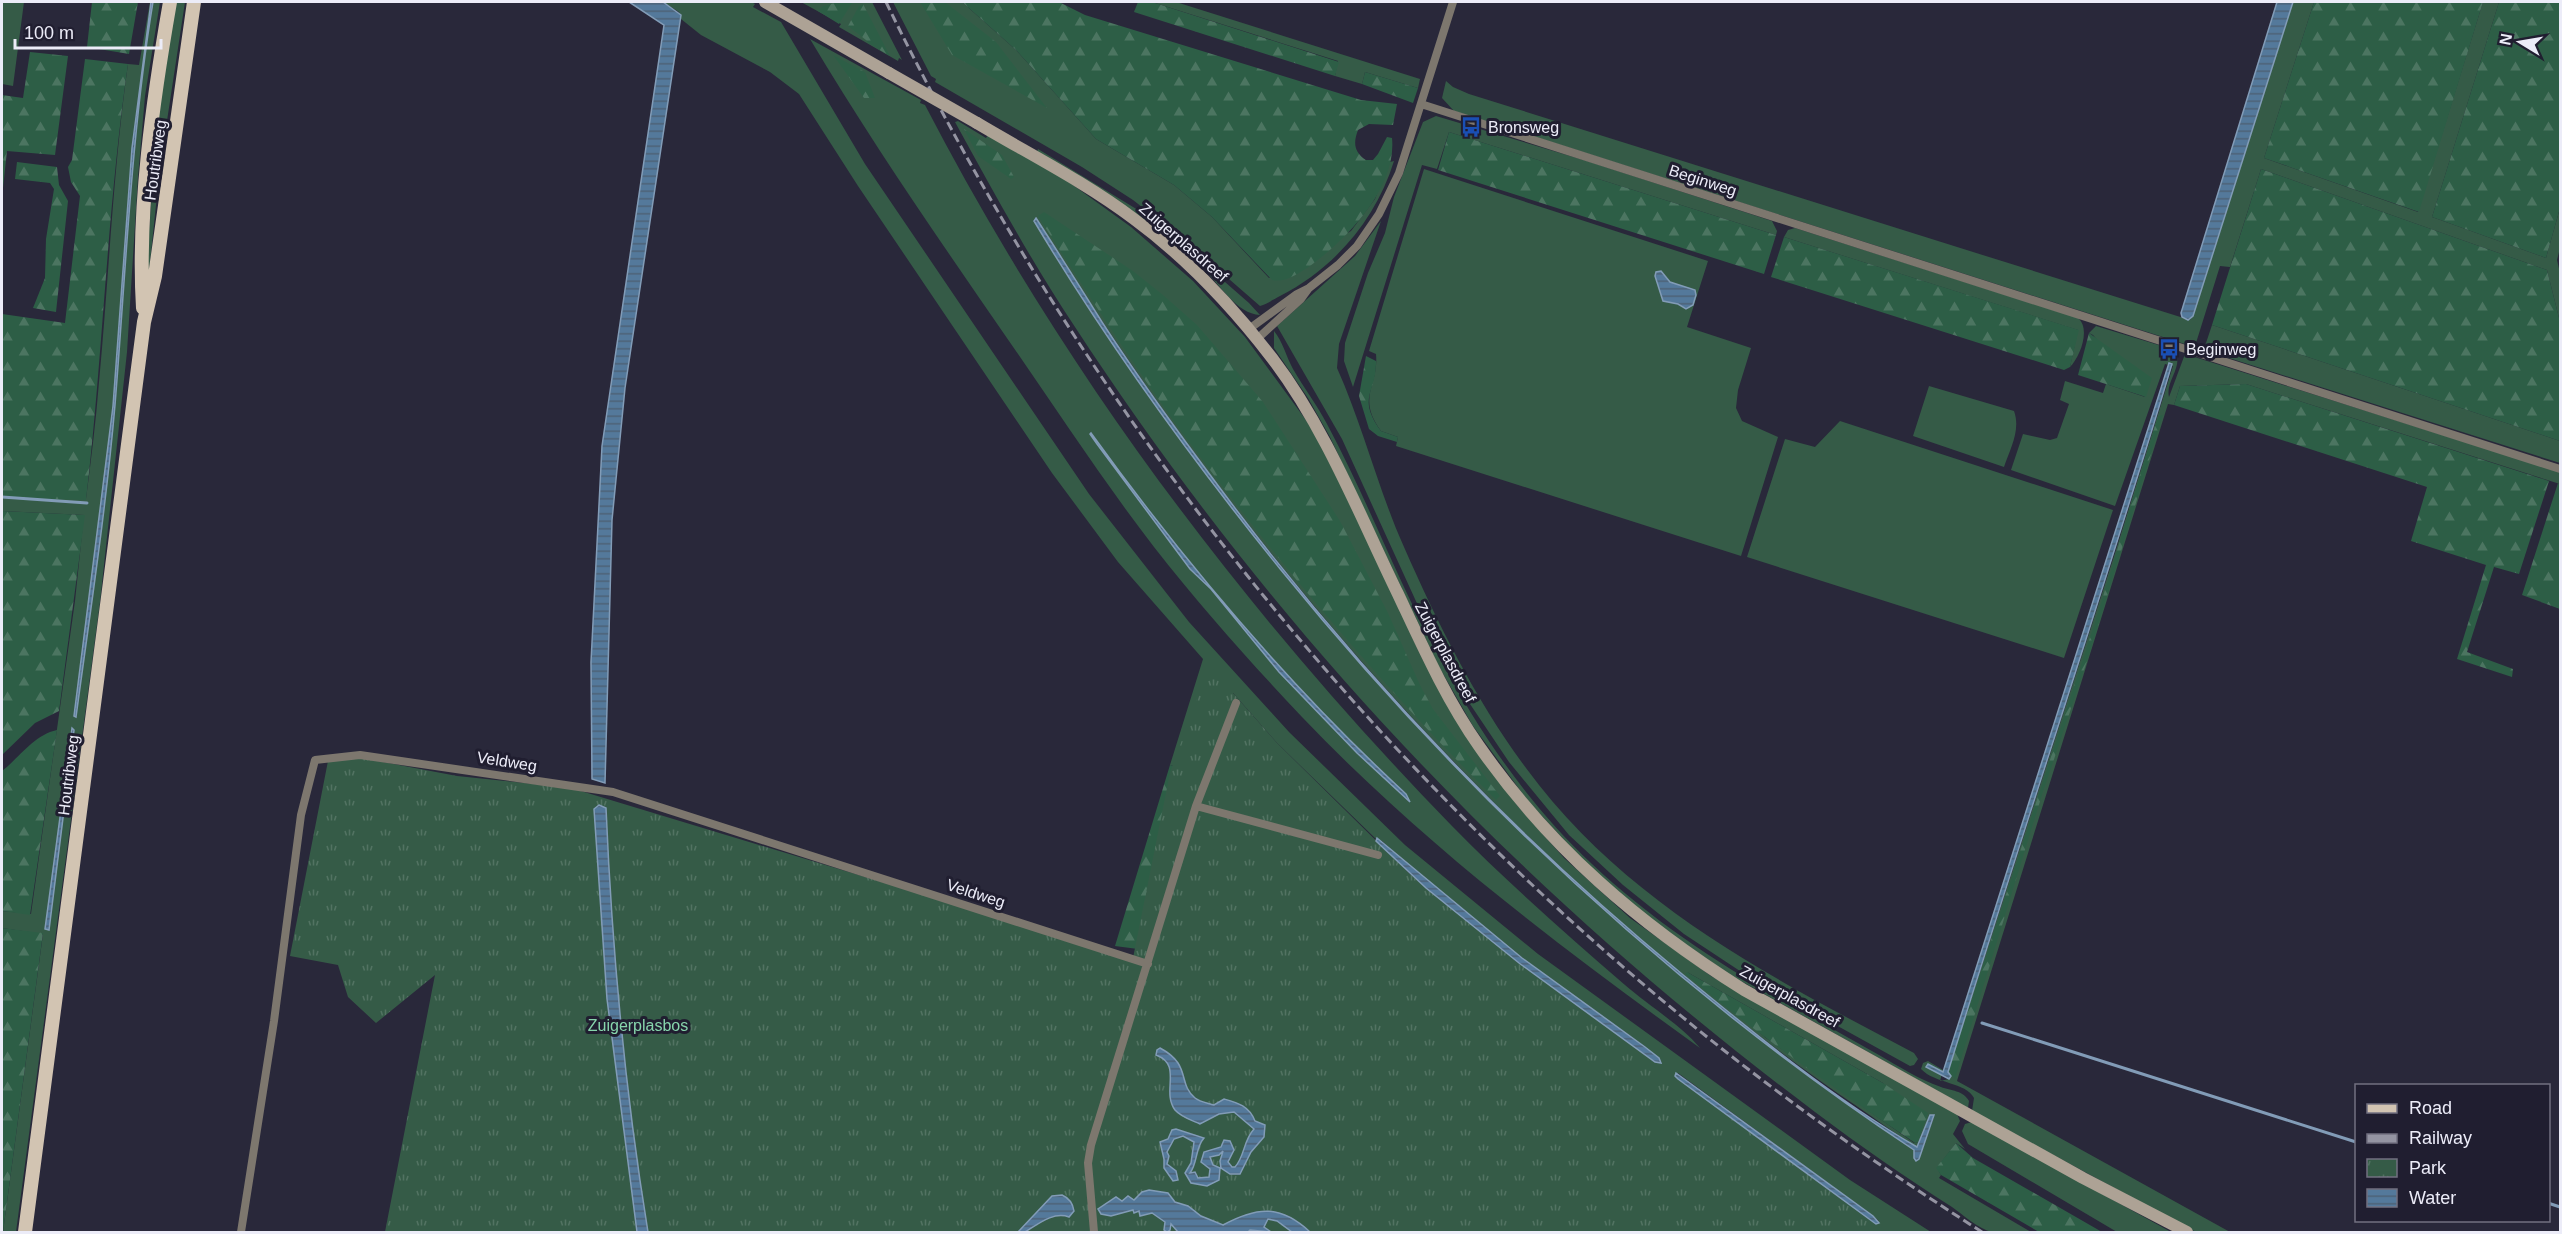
<svg xmlns="http://www.w3.org/2000/svg" width="2562" height="1234" font-family="Arial,sans-serif">
  <defs>
    <pattern id="forest-firs" width="22" height="20" patternUnits="userSpaceOnUse" patternTransform="scale(1.5)"><rect width="22" height="20" fill="#2d5e46"/><path d="M5 1l3.5 6h-7zM16 11l3.5 6h-7z" fill="#4c7561"/></pattern>
    <pattern id="park-tufts" width="24" height="20" patternUnits="userSpaceOnUse" patternTransform="scale(1.5)"><rect width="24" height="20" fill="#355b47"/><path d="M3 7l-1-3M5 7V3M7 7l1-3M15 17l-1-3M17 17v-4M19 17l1-3" fill="none" stroke="#527362"/></pattern>
    <pattern id="water-rules" width="6" height="5" patternUnits="userSpaceOnUse" patternTransform="scale(1.5)"><rect width="6" height="5" fill="#54799b"/><path d="M0 2.5h6" fill="none" stroke="#4e6277"/></pattern>
  </defs>
  <rect width="100%" height="100%" fill="#29283a"/>
  <!-- grass -->
  <path fill="#355b47" fill-rule="evenodd" d="M2,2H24L13,86L2,84Z
    M150,2H160L145,96L138,177L127,352L100,602L16,1232H3L43,934L2,928V911L31,914L75,601L84,515L2,511V498L86,499C91,460 96,421 99,382C109,276 113,170 128,64L139,65Z
    M175,2H185L160,167L145,310L143,311L158,112Z
    M663,2H751L755,4L753,7L781,22L865,164L1089,494L1189,622L1289,732L1405,845L1538,954L1850,1180L1931,1232H1867L1519,963L1576,1005L1662,1062L1645,1047L1522,958L1420,876L1382,841L1376,839L1277,743L1233,693L1196,773L1170,765L1203,659L1118,562L1052,473L858,186L799,94L770,72L701,35L681,19L679,12ZM1678,1073L1873,1216L1879,1221L1871,1219L1678,1079Z
    M801,2H872L902,60L899,58L898,61L839,27L841,24Z
    M893,2H962L1016,50L1096,139L1174,185L1212,217L1269,278L1351,231L1375,199L1390,162L1394,161C1376,219 1335,268 1280,296C1274,299 1267,304 1260,306L1183,239L1133,200L1082,167L935,82L936,79L931,76Z
    M1152,2H1176L1420,79L1418,88L1365,72L1362,84L1335,76L1338,61Z
    M2293,2H2314L2264,158L2418,212L2483,2H2499L2432,217L2546,258L2560,208V248L2557,260L2560,273V322L2547,270L2261,169L2230,267L2220,266L2196,343L2188,345L1454,111L1442,98L1446,81L1453,87L1469,94L2190,320Z
    M810,39L921,100L920,103L925,105C1063,371 1243,611 1452,826C1507,882 1566,934 1625,985C1648,1005 1682,1026 1700,1048C1560,947 1422,843 1302,717C1251,663 1200,606 1154,547C1103,481 1057,410 1009,341C940,241 872,143 810,39Z
    M1436,116L1587,161L1772,221L1777,231L1776,235L1449,132L1437,169L1422,165L1353,387L1344,361L1345,343L1368,273L1385,233L1394,197L1423,122Z
    M958,121L986,138L988,135L1066,180L1131,227L1193,281L1245,337L1314,431L1336,473L1423,660L1517,805L1564,858L1630,918L1711,976L1957,1114L1960,1121L1953,1134L1965,1149L1956,1143L1937,1168L1941,1175L1939,1178L2031,1232C2019,1232 2003,1234 1992,1232C1979,1229 1963,1215 1952,1207C1905,1177 1860,1146 1815,1112C1519,890 1278,637 1075,327C1031,261 993,191 955,122ZM1037,219C1211,502 1426,762 1682,974C1739,1021 1797,1066 1858,1107C1877,1120 1897,1135 1917,1147L1934,1117L1919,1159L1914,1158V1150C1650,974 1422,755 1229,504C1159,413 1092,319 1034,221ZM1687,972L1883,1083L1918,1142L1914,1143L1766,1038Z
    M1038,149L1138,210L1185,247L1249,303L1260,315C1237,314 1219,284 1204,269C1154,222 1094,189 1037,152Z
    M1424,169L1708,261L1687,327L1751,348L1738,390L1736,408L1742,421L1778,437L1741,556L1396,446L1398,437L1381,431C1356,396 1379,387 1376,354L1369,351Z
    M1381,221L1339,344L1337,368C1363,426 1378,489 1404,547C1438,624 1476,701 1526,768C1625,903 1770,977 1914,1053L1918,1059L1914,1065L1910,1066L1749,977L1684,934L1623,885L1569,835L1509,762L1470,704L1425,621L1342,439L1277,326L1355,256Z
    M1795,228L2078,318C2091,329 2080,357 2070,367L2078,330L1784,237L1788,230Z
    M2212,325L2560,441V463L2207,351L2205,346Z
    M2096,326L2175,350C2184,367 2165,381 2169,397L2185,354L2560,472V484L2246,384L2180,386L2174,405L2168,404L1957,1081L2230,1232H2196L1972,1111L1974,1098C1966,1082 1935,1084 1921,1069L1923,1063L1928,1061L1943,1070L1940,1081L1949,1079L1950,1076L1948,1072L1958,1040L2116,550L2173,366L2165,364L2115,506L2011,470L2023,434L2050,440L2057,438L2069,404L2060,400L2065,381L2103,393L2106,384L2145,397L2093,335L2089,333Z
    M1274,331C1283,342 1286,356 1293,369C1304,388 1317,405 1327,424C1349,465 1368,508 1387,550C1439,666 1499,777 1592,864C1679,946 1777,997 1879,1055C1898,1066 1920,1080 1941,1087C1951,1091 1963,1090 1969,1101L1968,1108L1732,976L1652,921L1593,871L1528,801L1473,726L1438,665L1330,437L1308,398L1274,348Z
    M1929,386L2014,411C2021,430 2010,449 2004,467L1913,436Z
    M1840,421L2113,510L2064,658L1747,557L1785,439L1815,447Z
    M1972,1122L2171,1232H2117L1968,1144L1962,1131L1965,1124Z"/>
  <!-- forest -->
  <path fill="url(#forest-firs)" d="M92,2H138L129,54L87,47Z
    M839,2L852,3L839,24L818,11L823,6Z
    M920,2H945L996,42L1047,108L952,55Z
    M962,2H1059L1085,15L1361,100L1397,104L1393,125L1369,124L1358,130C1353,143 1354,152 1366,160H1373L1378,154L1387,137L1392,138C1397,188 1347,239 1310,266C1299,273 1286,283 1272,280L1212,217L1174,185L1096,139L1016,50Z
    M1138,2H1152L1339,62L1335,76L1134,12Z
    M2314,2H2483L2419,212L2264,158Z
    M2499,2H2560V208L2546,258L2432,217Z
    M863,4L890,56L868,43L866,40L848,26L859,6Z
    M30,52L68,56L55,155L7,151L2,197V95L23,98Z
    M833,55L865,72L875,98H864Z
    M85,59L128,64C107,209 103,355 86,500L2,498V314L65,323L80,196L71,182L68,167L72,160Z
    M1365,72L1418,88L1413,103L1362,84Z
    M964,129L1002,155L1014,177L1011,179L978,156Z
    M1449,132L1776,235L1764,274L1438,170Z
    M17,162L57,167L59,185L68,201L56,312L33,308L45,278L46,239L54,189L50,183L15,179Z
    M2261,169L2547,270L2560,322V441L2212,325Z
    M1044,212L1133,271L1163,295L1197,325L1263,402L1340,521L1388,613L1420,685L1433,709L1500,796L1496,800C1378,682 1271,555 1173,420C1126,354 1082,285 1038,216Z
    M1784,237L2079,330L2070,367L2064,370L1771,277Z
    M2089,333L2152,378L2146,397L2078,375Z
    M1366,356L1376,361C1377,393 1356,397 1381,431L1398,437L1397,442L1378,436L1369,429L1359,396Z
    M2246,384L2549,481L2519,574L2494,567L2467,652L2513,669L2512,677L2457,659L2486,565L2411,541L2427,487L2174,405L2180,386Z
    M2163,415L2090,652L2041,798L1955,1079L1948,1072L2098,613L2158,416Z
    M2558,483L2560,484V609L2522,595Z
    M2,511L85,515L59,711L35,723L2,755Z
    M57,730L30,915L2,911V771C20,757 34,735 57,730Z
    M1170,765L1196,773L1138,949L1115,946Z
    M2,928L43,933L3,1232H2Z
    M1687,972L1883,1083L1928,1113L1918,1142L1915,1143C1836,1090 1758,1035 1685,974Z
    M1956,1143L1973,1158L2102,1232H2039L1941,1175L1936,1168Z"/>
  <!-- park -->
  <path fill="url(#park-tufts)" d="M1209,666L1277,743L1410,874L1519,963L1655,1062L1661,1063L1678,1079L1876,1224L1892,1232H385L435,975L376,1023L348,997L338,965L290,956L328,761L346,755L457,776L571,788L1133,958L1170,773Z"/>
  <!-- water -->
  <path fill="url(#water-rules)" stroke="#829cb7" stroke-width="1.5" d="M151,2H153C131,135 126,270 115,405C106,509 90,613 76,717L74,716L113,406L132,148Z
    M629,2H663L681,15L625,388L612,520L605,783L592,779L591,662L602,446L664,25Z
    M2277,2H2293L2193,316L2188,320L2182,317L2181,313Z
    M1036,218C1058,252 1080,287 1102,322C1144,387 1191,450 1238,512C1367,681 1517,838 1682,974C1756,1035 1833,1098 1917,1147L1930,1115H1934L1919,1159L1916,1161L1914,1158V1150C1674,990 1463,794 1281,570C1191,459 1107,343 1034,221Z
    M1661,271L1670,282L1695,290L1696,295L1693,305L1686,309L1678,304L1663,301L1655,276L1656,272Z
    M2169,363L2172,364C2101,601 2021,835 1948,1072L1951,1076L1949,1079L1926,1067L1928,1064L1943,1072Z
    M1091,433C1185,563 1288,685 1406,794L1410,802L1357,753L1279,672L1211,589L1190,569L1097,444L1090,434Z
    M72,728L74,730L49,930L45,929Z
    M599,805L606,808C612,950 625,1092 648,1232H637L607,999L594,809Z
    M1377,838L1522,958L1645,1047L1659,1058L1661,1063L1655,1062L1519,963L1426,888L1376,841Z
    M1160,1048C1192,1065 1177,1083 1195,1098C1200,1102 1208,1103 1214,1105L1224,1099C1238,1103 1249,1106 1255,1121L1265,1125L1264,1137L1251,1152L1240,1174H1230L1221,1168L1220,1161L1223,1151L1219,1155L1210,1157L1213,1165L1220,1168L1219,1180L1207,1186L1191,1183L1185,1173L1191,1163L1194,1142L1183,1136L1174,1139L1167,1152L1169,1156L1167,1164L1176,1171L1178,1180L1173,1181L1164,1168V1159L1160,1142L1168,1139L1172,1130L1176,1129L1204,1138C1195,1148 1198,1162 1190,1173L1195,1172L1198,1178L1209,1177L1210,1169L1201,1162L1204,1152L1221,1147L1224,1140L1230,1141L1234,1150L1228,1162L1232,1167H1235C1245,1156 1243,1141 1254,1129L1234,1112L1219,1114L1200,1124C1191,1120 1181,1117 1175,1110C1161,1091 1183,1065 1156,1055L1157,1050Z
    M1676,1073L1873,1216L1879,1223L1876,1224L1678,1079L1675,1076Z
    M1149,1190L1168,1193L1175,1202L1188,1206L1201,1216L1223,1225C1258,1206 1281,1205 1310,1232H1292L1277,1221L1268,1219L1264,1227L1271,1232L1250,1230L1248,1232H1178L1171,1224L1170,1230L1167,1232L1164,1230L1165,1222L1152,1213L1140,1216L1139,1211L1134,1213L1133,1210L1111,1216L1101,1214L1098,1209L1116,1197L1122,1201L1128,1196L1134,1200L1142,1192Z
    M1062,1195C1069,1198 1073,1204 1074,1211L1069,1217C1053,1211 1037,1225 1025,1232H1018L1052,1196Z"/>
  <g fill="none" stroke-linecap="round" stroke-linejoin="round">
    <!-- stream -->
    <path stroke="#829cb7" stroke-width="3" d="M2,497L87,503
      M1982,1023L2356,1142
      M2548,1203L2560,1207"/>
    <!-- street -->
    <path stroke="#7d776e" stroke-width="8" d="M1421,104L2560,469
      M1249,329L1297,294L1309,288L1338,265L1357,246L1379,214L1399,173L1453,2
      M1257,339L1301,299L1309,288
      M1196,806L1378,855
      M241,1232L274,1021L301,815L315,760L360,755L613,792L1148,964
      M1094,1232L1088,1163L1091,1145L1196,806L1236,703"/>
    <!-- secondary -->
    <path stroke="#ada295" stroke-width="12" d="M765,2L889,73
      M977,123C1029,154 1085,182 1134,219C1187,258 1232,306 1272,358C1326,429 1359,514 1398,594C1422,645 1446,699 1479,746C1550,848 1639,924 1744,990L2083,1178L2187,1232"/>
    <!-- primary -->
    <path stroke="#d2c4b2" stroke-width="14" d="M143,308C137,210 153,99 170,2
      M25,1232L144,322L155,276L194,2"/>
    <!-- rail -->
    <path stroke="#9494a2" stroke-width="3" stroke-dasharray="9 4.5" stroke-linecap="butt" d="M886,2C1071,383 1331,722 1656,995C1759,1082 1869,1160 1982,1232"/>
    <!-- secondary-bridge -->
    <path stroke="#ada295" stroke-width="12" d="M889,73L977,123"/>
  </g>
  <!-- icons -->
  <defs>
    <g id="bus-bare" transform="scale(1.62)"><path d="M-5-6H5V4H4V6H2V4H-2V6H-4V4H-5ZM-3.5-4V0h7V-4ZM-3.5 1.2v1.5H-2V1.2ZM2 1.2v1.5H3.5V1.2Z" fill="#1a4fb4" stroke="#201e30" stroke-width="2.5" paint-order="stroke"/></g>
  </defs>
  <g fill-rule="evenodd">
    <use href="#bus-bare" x="1471" y="127"/>
    <use href="#bus-bare" x="2169" y="349"/>
  </g>
  <g text-anchor="middle" stroke-width="6" stroke-linejoin="round" paint-order="stroke">
    <!-- poi labels -->
    <g font-size="16" fill="#ececf8" stroke="#201e30" text-anchor="start">
      <text x="1488" y="133">Bronsweg</text>
      <text x="2186" y="355">Beginweg</text>
    </g>
    <!-- street labels -->
    <g font-size="16" fill="#ececf8" stroke="#201e30">
      <text transform="translate(155 160) rotate(-82)" y="6">Houtribweg</text>
      <text transform="translate(1703 180) rotate(18)" y="6">Beginweg</text>
      <text transform="translate(1184 242) rotate(41)" y="6">Zuigerplasdreef</text>
      <text transform="translate(1446 652) rotate(62)" y="6">Zuigerplasdreef</text>
      <text transform="translate(507 761) rotate(9)" y="6">Veldweg</text>
      <text transform="translate(68 775) rotate(-83)" y="6">Houtribweg</text>
      <text transform="translate(976 893) rotate(18)" y="6">Veldweg</text>
      <text transform="translate(1790 996) rotate(29)" y="6">Zuigerplasdreef</text>
    </g>
    <!-- park labels -->
    <g font-size="16" fill="#87d5ac" stroke="#201e30">
      <text x="638" y="1031">Zuigerplasbos</text>
    </g>
  </g>
  <!-- border -->
  <rect width="2562" height="1234" fill="none" stroke="#ececf8" stroke-width="6"/>
  <!-- legend -->
  <rect x="2355" y="1084" width="195" height="138" fill="#201e30" stroke="#727080" stroke-width="1.5"/>
  <rect x="2367" y="1104" width="30" height="9" fill="#d2c4b2" stroke="#727080" stroke-width="1.5"/>
  <text x="2409" y="1114" font-size="18" fill="#ececf8">Road</text>
  <rect x="2367" y="1134" width="30" height="9" fill="#9494a2" stroke="#727080" stroke-width="1.5"/>
  <text x="2409" y="1144" font-size="18" fill="#ececf8">Railway</text>
  <rect x="2367" y="1159" width="30" height="18" fill="url(#park-tufts)" stroke="#727080" stroke-width="1.5"/>
  <text x="2409" y="1174" font-size="18" fill="#ececf8">Park</text>
  <rect x="2367" y="1189" width="30" height="18" fill="url(#water-rules)" stroke="#727080" stroke-width="1.5"/>
  <text x="2409" y="1204" font-size="18" fill="#ececf8">Water</text>
  <!-- north arrow -->
  <g transform="translate(2520 42) rotate(281)" stroke="#201e30" stroke-width="4.5" paint-order="stroke">
  <path d="M0-4.5L10 22L0 15L-10 22Z" fill="#ececf8"/>
  <text y="-9" font-size="16" font-weight="bold" text-anchor="middle" fill="#ececf8">N</text>
  </g>
  <!-- scale -->
  <path d="M15 39v9h146v-9" fill="none" stroke="#ececf8" stroke-width="3"/>
  <text x="24" y="39" font-size="18" fill="#ececf8" stroke="#201e30" stroke-width="4.5" paint-order="stroke">100 m</text>
</svg>
